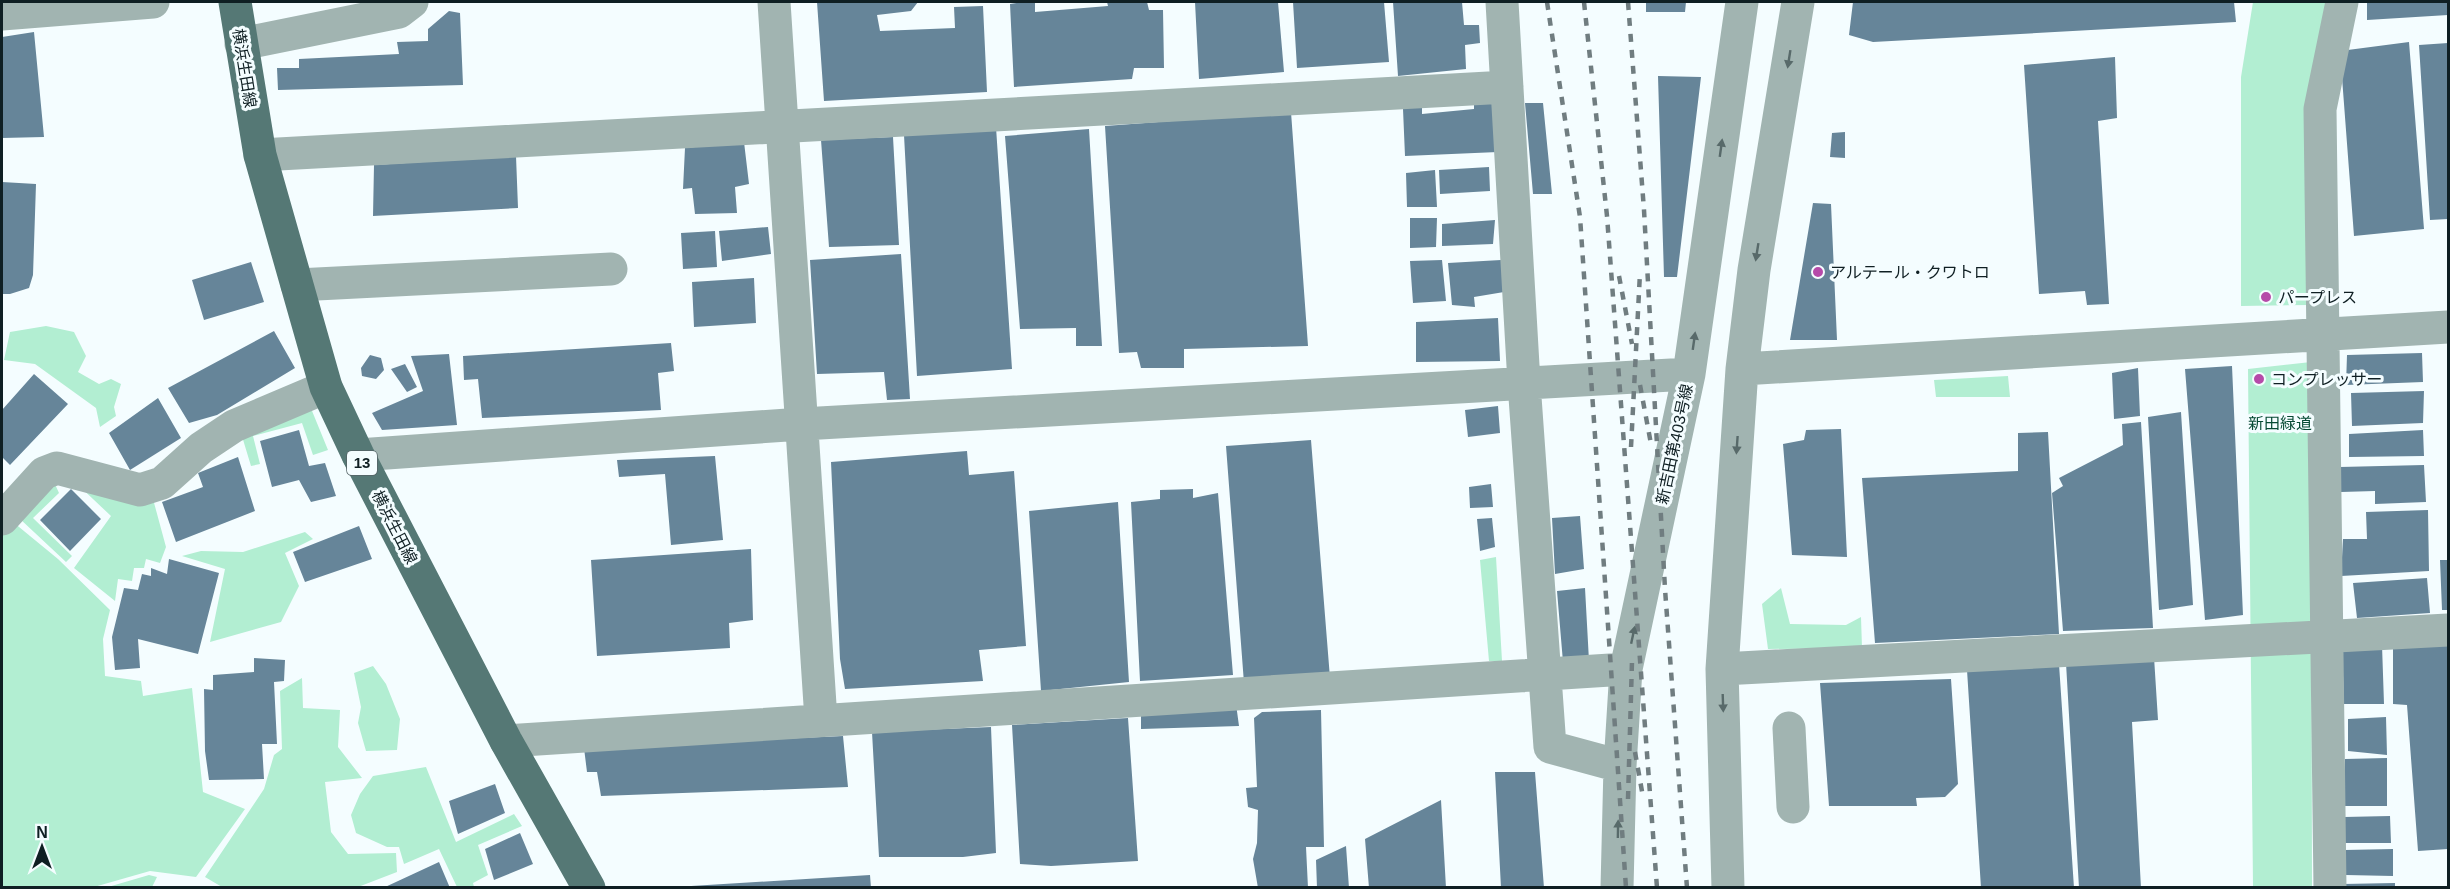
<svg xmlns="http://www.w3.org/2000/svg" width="2450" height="889" font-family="Arial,'Noto Sans JP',sans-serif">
  <rect width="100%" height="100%" fill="#f4fdff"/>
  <!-- green -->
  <path fill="#b2eed2" d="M2253,2H2329L2306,106L2305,219L2310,305L2241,306V77Z
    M46,326L74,332L86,356L78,372L99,384L111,379L121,384L114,407L116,416L100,427L96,408L35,364L4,360L10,332Z
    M2311,362L2312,887H2253L2248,369Z
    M2008,376L2010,397H1936L1934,380Z
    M310,406L328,450L313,455L302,423L253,436L260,464L251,466L241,433Z
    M54,482L59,493L33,518L72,556L66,562L19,518Z
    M75,482L153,499L166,547L160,563L146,559L144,568H134L132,581L118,579L115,601L74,568L111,516Z
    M2,513L58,559L110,610L103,639L105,676L141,681L143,696L192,688L203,792L245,809L196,877L150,871L94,887H2Z
    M305,532L313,539L285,553L299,586L281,622L210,642L225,569L182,556L201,551L243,552Z
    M1496,557L1502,661H1489L1480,560Z
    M1781,588L1790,624L1846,625L1861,617L1862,648L1768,649L1762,604Z
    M373,666L386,684L400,719L397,750L366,751L358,723L361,707L354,673Z
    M302,678L303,708L340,710L338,747L362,778L325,782L331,832L348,854L396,853L397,872L358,887H222L205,877L264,789L274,755L282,749L280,691Z
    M426,767L456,842L514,814L522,826L478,845L488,875L473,883L474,887H457L439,849L404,864L399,847H387L356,833L351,815L360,794L373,776Z
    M149,875L157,877L152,887H108Z"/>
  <!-- building -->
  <path fill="#668599" d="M817,2H918L911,11L877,15L880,31L955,28L954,7L983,6L987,92L824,101Z
    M1022,2H1035V12L1108,6L1107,2H1147L1149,10H1163L1164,68H1134L1132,79L1014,87L1010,4Z
    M1195,2H1278L1284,72L1199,79Z
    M1293,2H1384L1389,62L1297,68Z
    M1393,2H1462L1464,25H1479L1480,43L1465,45L1466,69L1398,76Z
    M1646,2H1686L1685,12H1646Z
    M1853,2H2234L2236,22L1873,42L1849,35Z
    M2367,2H2448V15L2367,20Z
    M449,11L460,13L463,85L278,90L277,68H299V59L399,54L397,42L428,41V29Z
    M34,32L44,137L2,138V37Z
    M2409,42L2424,229L2354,236L2340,51Z
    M2448,43V219L2430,220L2419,45Z
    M2115,57L2117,118L2098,121L2109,304L2087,305L2085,291L2039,294L2024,65Z
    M1658,76L1701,77L1677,277H1664Z
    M1474,102H1495L1498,152L1405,156L1403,109L1422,105V114L1474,109Z
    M1525,103H1543L1552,194H1533Z
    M1291,112L1308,346L1184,349V368H1141L1137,352L1119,353L1105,126Z
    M996,127L1012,369L917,376L904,135Z
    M1089,129L1102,346H1076V328L1020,329L1005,136Z
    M1845,132V158L1830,157L1832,133Z
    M893,137L899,245L829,247L821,140Z
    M744,142L749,184L735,187L737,213L695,214L692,188L683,189L685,148Z
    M516,156L518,208L373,216L374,165Z
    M1489,167L1490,191L1440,194L1439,170Z
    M1435,170L1437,207H1407L1406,173Z
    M2,182L36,184L33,275L29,288L10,294H2Z
    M1813,203L1831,204L1837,340H1790Z
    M1410,218H1437L1436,247L1410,248Z
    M1495,220L1493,244L1442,246V224Z
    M768,227L771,254L722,261L719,231Z
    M715,231L717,267L683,269L681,233Z
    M901,254L910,399L887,400L884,372L817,374L810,260Z
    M1442,260L1446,301L1413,303L1410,261Z
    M1501,260L1504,292L1474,297L1475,307L1452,305L1448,263Z
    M251,262L264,302L204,320L192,280Z
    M754,278L756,323L694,327L692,282Z
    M1498,318L1500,361L1416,362V322Z
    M274,331L295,368L217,415L189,423L168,388Z
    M671,343L674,371L658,373L661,410L482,418L478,379L464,380L463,356Z
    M2422,353L2423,382L2346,385L2347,355Z
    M449,354L457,425L382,430L372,413L423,391L411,356Z
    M370,355L381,358L384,370L376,379L362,376L361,368Z
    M405,364L417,387L407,392L391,369Z
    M2232,366L2243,615L2205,620L2185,369Z
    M2138,368L2140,416L2114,419L2112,373Z
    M34,374L68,404L10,465L2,457V410Z
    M2424,391L2423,423L2352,426L2351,393Z
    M158,398L181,438L130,470L109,433Z
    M1498,406L1500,433L1468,437L1465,410Z
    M2181,412L2193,605L2159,610L2148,417Z
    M2141,422L2153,628L2063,631L2052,493L2063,486L2059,478L2123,445L2122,424Z
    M1841,429L1847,557L1792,555L1783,444L1804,440L1806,430Z
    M299,430L309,466L325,463L336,496L311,502L299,480L272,487L260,441Z
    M2423,430L2424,456L2349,457V434Z
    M2048,432L2059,634L1875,643L1862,478L2018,471V433Z
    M1311,440L1330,678L1244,683L1226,446Z
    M967,451L969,475L1014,471L1026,646L979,650L983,681L845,689L840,659L831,462Z
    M715,456L723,540L671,545L665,474L619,477L617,460Z
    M238,457L255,511L176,542L162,502L203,487L198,473Z
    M2424,465L2426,502L2375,504V491L2341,492L2340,467Z
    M1491,484L1493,507L1470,508L1469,487Z
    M71,489L101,519L70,551L40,520Z
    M1193,489V498L1218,493L1233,675L1140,681L1131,502L1160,499V490Z
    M1118,502L1129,682L1041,691L1029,511Z
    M2428,510L2429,571L2341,576L2343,539H2367L2366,512Z
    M1580,516L1584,569L1555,574L1552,518Z
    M1492,518L1495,547L1480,551L1477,519Z
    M359,526L372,559L305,582L293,552Z
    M751,549L753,620L729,623L730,648L597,656L591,560Z
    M169,559L219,573L198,654L138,639L140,668L115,670L112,637L124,588L138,590L142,574L151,576V568L167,574Z
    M2440,560H2448V610H2442Z
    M2427,578L2430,613L2357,618L2353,583Z
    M1585,588L1589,661L1563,662L1557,591Z
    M2448,640V849L2418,851L2407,705L2393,704V645Z
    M2342,645H2382L2384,704H2344Z
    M2154,657L2158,720L2132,722L2141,888H2079L2066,663Z
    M254,658L285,660L284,681L274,682L277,744H262L264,779L209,780L205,751L204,689L213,690V675L254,672Z
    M2059,664L2074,888H1981L1967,670Z
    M1951,679L1958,784L1945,797L1916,798L1917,806H1829L1820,683Z
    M1236,704L1239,726L1141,729V711Z
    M1321,710L1324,847H1306L1308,888H1258L1253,859L1257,843L1258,810L1248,807L1246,788L1257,787L1254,718L1262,712Z
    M2386,717L2387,755L2348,751V719Z
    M1128,718L1138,861L1051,866L1020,864L1012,725Z
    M991,727L996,853L963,857H879L872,732Z
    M843,736L848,787L601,796L597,772H587L584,748Z
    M2387,758V806H2344L2345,759Z
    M1495,772H1535L1544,888H1501Z
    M495,784L505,813L458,834L449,801Z
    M1441,800L1446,888H1369L1365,839Z
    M2390,816L2391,843H2343L2344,817Z
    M520,833L533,864L494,880L485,849Z
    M1346,846L1349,888H1317L1316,860Z
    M2393,849V876L2346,875L2345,850Z
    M439,862L450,888H383Z
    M870,875L871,888H691V886Z
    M2395,883V888H2343V884Z"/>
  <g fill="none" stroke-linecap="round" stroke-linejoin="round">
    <!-- minor -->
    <path stroke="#a1b4b1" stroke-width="33" d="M774,2L821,720
      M1502,2L1524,383L1550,747L1620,766
      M2,14L153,2
      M241,44L399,12L412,2
      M260,155L1507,87
      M297,285L611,269
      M1742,369L2448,327
      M358,455L802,424L1689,374
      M2,519L44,473L57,468L140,490L162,483L201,448L234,426L326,387
      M1722,669L2448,630
      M1789,728L1793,807
      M506,741L1626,669
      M1617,888L1620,766L1626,669L1689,374L1742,2
      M1728,888L1722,669L1742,369L1754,270L1798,2
      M2330,888L2320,109L2342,2"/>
    <!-- major -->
    <path stroke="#557875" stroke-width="33" d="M235,2L260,155L326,387L358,455L506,741L589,888"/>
    <!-- rail -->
    <path stroke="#707d80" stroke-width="4.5" stroke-dasharray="8 8" stroke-linecap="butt" d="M1547,2L1580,217L1626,888
      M1584,2L1607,216L1657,888
      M1628,2L1644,210L1665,589L1687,888
      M1619,276L1632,344
      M1640,385L1651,444
      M1631,447L1640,273
      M1635,752L1643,797
      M1628,799L1632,661"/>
  </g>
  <!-- one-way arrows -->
  <defs><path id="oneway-solid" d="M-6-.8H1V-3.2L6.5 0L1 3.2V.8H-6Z" transform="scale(1.5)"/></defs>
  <g fill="#586a6a">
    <use href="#oneway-solid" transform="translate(1789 59) rotate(99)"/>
    <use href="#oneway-solid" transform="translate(1721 148) rotate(-82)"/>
    <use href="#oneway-solid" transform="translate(1757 252) rotate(99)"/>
    <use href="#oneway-solid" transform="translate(1694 341) rotate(-82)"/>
    <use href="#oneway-solid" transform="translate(1737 445) rotate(94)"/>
    <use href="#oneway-solid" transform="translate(1633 635) rotate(-78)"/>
    <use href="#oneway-solid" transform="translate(1723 703) rotate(88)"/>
    <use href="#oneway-solid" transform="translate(1618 829) rotate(-89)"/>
  </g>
  <!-- markers -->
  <g fill="#b64aa9" stroke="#f4fdff" stroke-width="2">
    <circle cx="1818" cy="272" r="6"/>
    <circle cx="2266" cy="297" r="6"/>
    <circle cx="2259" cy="379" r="6"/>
  </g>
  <g text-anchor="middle" stroke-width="6" stroke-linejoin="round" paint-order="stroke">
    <!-- shield labels -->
    <rect fill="#f4fdff" stroke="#546265" stroke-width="1.5" x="347" y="451" width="30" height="24" rx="4.5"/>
    <g font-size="15" font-weight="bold" fill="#0f1f23">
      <text x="362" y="468">13</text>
    </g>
    <!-- street labels -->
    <g font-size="16" fill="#0f1f23" stroke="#f4fdff">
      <text transform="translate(245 68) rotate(81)" y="6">横浜生田線</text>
      <text transform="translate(1674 444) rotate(-78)" y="6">新吉田第403号線</text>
      <text transform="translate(395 527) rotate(63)" y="6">横浜生田線</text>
    </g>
    <!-- poi labels -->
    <g font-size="16" fill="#0f1f23" stroke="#f4fdff" text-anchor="start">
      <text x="1830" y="278">アルテール・クワトロ</text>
      <text x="2278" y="303">パープレス</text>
      <text x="2271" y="385">コンプレッサー</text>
    </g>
    <!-- park labels -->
    <g font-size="16" fill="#064a34" stroke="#f4fdff">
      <text x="2280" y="429">新田緑道</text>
    </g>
  </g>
  <!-- border -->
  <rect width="2450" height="889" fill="none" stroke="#0f1f23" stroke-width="6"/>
  <!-- north arrow -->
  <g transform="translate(42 847)" stroke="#f4fdff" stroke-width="4.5" paint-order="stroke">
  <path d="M0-4.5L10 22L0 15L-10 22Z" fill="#0f1f23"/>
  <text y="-9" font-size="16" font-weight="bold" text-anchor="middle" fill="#0f1f23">N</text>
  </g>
</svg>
